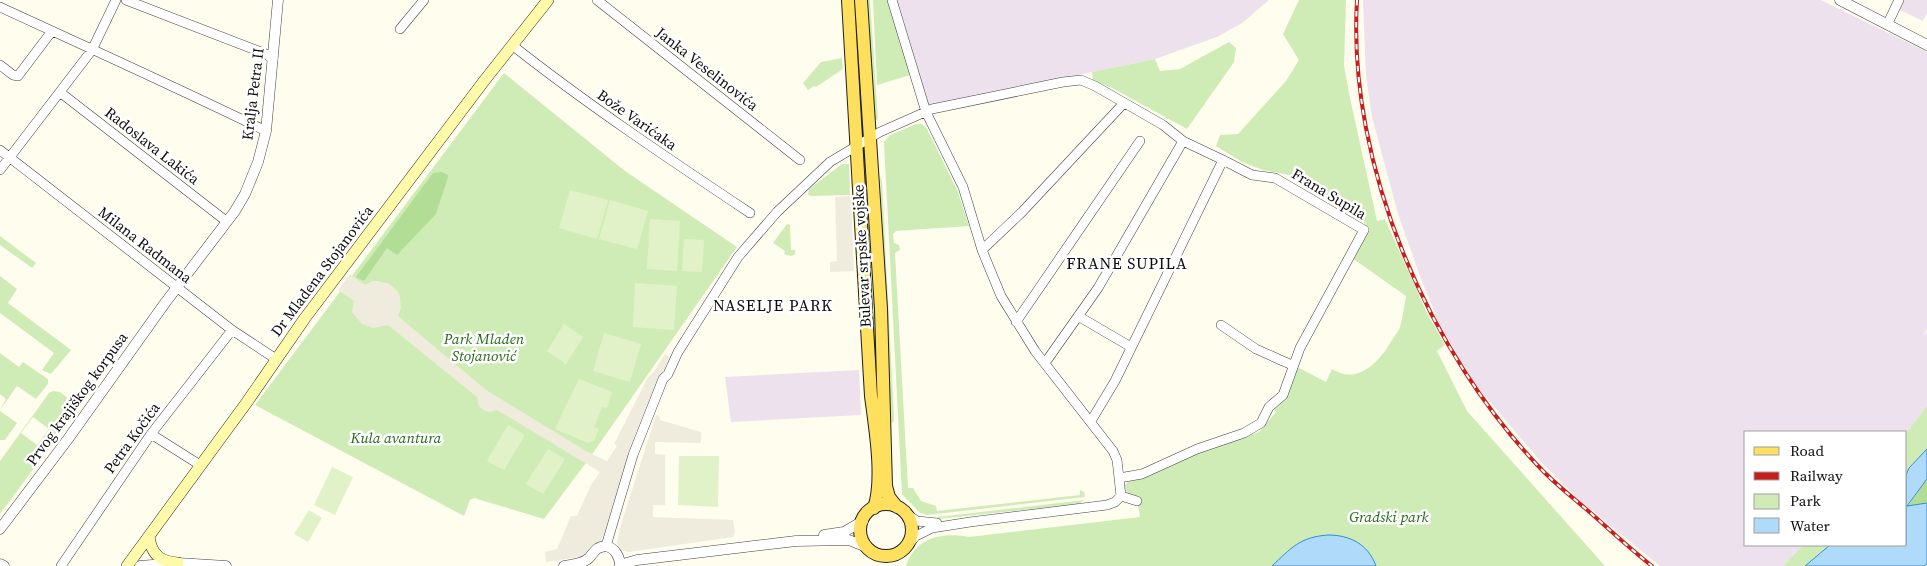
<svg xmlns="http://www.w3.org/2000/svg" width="1927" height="566" font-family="'Source Serif 4',serif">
  <rect width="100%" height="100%" fill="#fffdee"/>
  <!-- industrial -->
  <path fill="#ece1ed" d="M894,0H1269L1242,23L1217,37L1155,59L927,106Z
    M1363,0H1821L1927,52V329L1923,336L1927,332V406L1906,433L1746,432V545H1803L1783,566H1660L1577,498L1542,463L1475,384L1440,325L1421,279L1398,214L1372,117L1366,76Z
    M1904,0H1927V13L1923,21L1900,10Z
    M859,370L861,415L731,422L725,377Z"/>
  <!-- green -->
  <path fill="#cfecb6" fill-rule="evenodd" d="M867,0H870L878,121L874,117Z
    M873,0H889L910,75L877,85Z
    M1299,0H1346L1344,66L1350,98L1377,221L1385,219L1426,311L1445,345L1437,351L1467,411L1605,566H906C916,537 942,532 969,537L1140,517L1137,498C1130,495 1125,494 1125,485L1128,482L1182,459L1259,432L1276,412L1272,407L1295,366L1326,382L1332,369C1358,386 1380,361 1392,340C1395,335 1399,331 1400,327C1403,317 1404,306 1406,296L1352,258L1369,232L1365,223L1352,218L1294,176L1263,170L1242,162L1216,146L1220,135L1238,134L1286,81L1299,60L1283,34Z
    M1229,42L1236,48L1234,62L1187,129L1112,88L1093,80L1092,72L1155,59L1160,71L1180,69Z
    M842,58L843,69L816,87L814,86L808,90L803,83L821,62Z
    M504,73L625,171L737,247L588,460L544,519L474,498L470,500L464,516L255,405Z
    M916,124H922L927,129L958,192L969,226L896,231L893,234L894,243L899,245L900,250L895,253L908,488H913L921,501L936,506L937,511L1080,495V490L1084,492L1085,497L927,515L920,513L902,494L884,142L890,135Z
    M842,164H849L850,195L811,196L808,195L809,189Z
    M865,177H867L872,281L877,315L882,406L877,396Z
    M880,177L882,181L894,417V421L891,423Z
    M787,224L790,225L791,250H795V254L791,256L784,254L785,251L773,243Z
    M0,236L36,263L32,268L0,245Z
    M0,276L17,289L8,303L71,350L51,374L42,370L54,353L0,313Z
    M0,353L19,367L23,362L48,379V384L36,399L17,386L0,410L6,399L0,394Z
    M53,391L60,392L79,407L0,514V461L49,393ZM33,417L49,429L37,445L21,433Z
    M1927,406V449L1909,468L1906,475V433Z
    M0,411L17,423L5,440H0Z
    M1085,500L1078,504L938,519L937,517Z
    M1803,545H1830L1805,566H1783Z"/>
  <!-- forest -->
  <path fill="#b2dd94" d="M442,172L448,175V177L436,214L397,255L387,248L364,281L356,277L433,173Z
    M1927,479V503L1907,507Z"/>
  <!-- pitch -->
  <path fill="#e2f2c8" d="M570,190L608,200L597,239L559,228Z
    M610,200L648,211L637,249L599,239Z
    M650,219L680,221L677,271L647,269Z
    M684,239L704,240L702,272L682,271Z
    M635,283L677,286L674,330L633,327Z
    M564,324L583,337L566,364L547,351Z
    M604,333L641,344L630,382L593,371Z
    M579,379L612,392L607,408L602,407L594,427L599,429L594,441L588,443L555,429Z
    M508,425L525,435L504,470L487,461Z
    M548,449L565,459L543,494L526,484Z
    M679,456H719L718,507L678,505Z
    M332,467L353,477L335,515L314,505Z
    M309,510L322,518L308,542L294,534Z"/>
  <!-- plaza -->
  <path fill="#f0ecdd" d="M851,196L854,271L830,272V262L837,261L835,197Z
    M350,274L365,285L372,281H378L390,284L398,292L400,298L401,308L398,316L486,390L586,451L607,461L617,446L614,444L648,377L653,373L665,354L670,357L649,401L635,435L607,532L600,542L590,547L584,556L546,562L545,552L557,549L571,516H577L591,485L600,472L497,410L490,412L483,410L479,406L477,397L388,325L373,328L362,324L352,312L354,301L338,290Z
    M656,415L660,417V420L701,432V443L655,442V454L665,455V505H653V517L733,520L735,532L733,537L629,552L618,549L617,543L620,528Z"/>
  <!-- water -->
  <path fill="#b0daf9" stroke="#338cd4" d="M1927,449V479L1907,506L1927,503V564L1924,566H1805L1830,545H1906V475L1909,468Z
    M1328,535C1350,535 1368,544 1376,566H1272C1291,548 1300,537 1328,535Z"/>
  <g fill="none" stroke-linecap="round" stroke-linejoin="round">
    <!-- minor casing -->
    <g stroke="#414141" stroke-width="10">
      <path id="minor" d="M126,0L266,54L273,59
        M597,0L800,160
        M892,0L926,112L963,187L982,250L1001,296L1035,351L1113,451L1117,460L1121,496L1137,501
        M0,7C89,48 178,88 266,131
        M1887,25L1899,0
        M400,29L424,0
        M512,45C588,105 669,159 750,213
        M0,65L13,75L18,76L52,31
        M61,93L226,221
        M0,150L232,330L276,359
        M0,170L92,50L116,0
        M982,250L1022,212L1124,103
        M1078,316L1131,347
        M1016,322L1140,141
        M1221,325L1256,349L1292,365
        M1045,363L1098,288L1183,141L1223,160L1115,381L1091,421
        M151,434L200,465
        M1119,478L1142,474L1197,449L1244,433L1261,423L1269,407L1283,395L1300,348L1364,230L1275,178L1252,175L1223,160
        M905,513L917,521L937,523
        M606,546L633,455L663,379L668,374L678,352L738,257L777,212L830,162L880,132L932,109L1063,82L1081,80L1095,86L1163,125L1183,141
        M906,547L916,536L932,528L970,522L1107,505L1115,502L1121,496
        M61,566L151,434L232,330"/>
    </g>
    <!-- tertiary casing -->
    <g stroke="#414141" stroke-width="11">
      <path id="tertiary" d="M1840,0L1927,45
        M0,529L68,439L165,303L235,211L245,194L258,162L266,131L278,0
        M824,535L844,532L863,521
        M0,564L4,566
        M620,565L637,560L796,541L849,540L866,547
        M140,566L178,563L226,566
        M564,566C572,565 584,563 589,558C595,551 596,547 606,546C615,548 620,557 620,566"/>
    </g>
    <!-- secondary casing -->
    <g stroke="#303030" stroke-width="12">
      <path id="secondary" d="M149,536C151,555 161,562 178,563
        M127,566L247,402L305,318L484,81L548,0"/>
    </g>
    <!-- primary casing -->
    <g stroke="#1f1f1f" stroke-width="14">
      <path id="primary" d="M848,0L871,396C875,427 884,479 874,508
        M861,0L881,309L886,486L889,497L897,507
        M860 530a26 26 0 1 1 52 0a26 26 0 1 1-52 0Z"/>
    </g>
    <!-- minor -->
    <use href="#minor" stroke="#fff" stroke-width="9"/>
    <!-- tertiary -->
    <use href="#tertiary" stroke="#fff" stroke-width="10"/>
    <!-- secondary -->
    <use href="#secondary" stroke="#fffaa9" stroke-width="11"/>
    <!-- primary -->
    <use href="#primary" stroke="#ffe05e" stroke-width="12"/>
    <!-- rail casing -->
    <g stroke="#c61e1e" stroke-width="4">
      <path id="rail" d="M1357,0C1347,166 1429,354 1544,472C1557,485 1572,497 1586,509C1608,528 1629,548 1652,566"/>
    </g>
    <!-- rail -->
    <use href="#rail" stroke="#fff" stroke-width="2" stroke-dasharray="5.5" stroke-linecap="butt"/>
  </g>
  <g text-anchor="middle" stroke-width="5" stroke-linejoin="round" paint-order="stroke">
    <!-- street labels -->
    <g font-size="15" fill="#0e0e0e" stroke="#fff">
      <text transform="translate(707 69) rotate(38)" y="5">Janka Veselinovića</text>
      <text transform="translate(253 94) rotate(-83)" y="5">Kralja Petra II</text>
      <text transform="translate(637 120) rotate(35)" y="5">Bože Varićaka</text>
      <text transform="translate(152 146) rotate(38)" y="5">Radoslava Lakića</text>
      <text transform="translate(1329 194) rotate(31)" y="5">Frana Supila</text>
      <text transform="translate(145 245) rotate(38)" y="5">Milana Radmana</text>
      <text transform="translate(862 256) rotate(-93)" y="5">Bulevar srpske vojske</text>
      <text transform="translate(322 271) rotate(-53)" y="5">Dr Mladena Stojanovića</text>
      <text transform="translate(77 399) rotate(-54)" y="5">Prvog krajiškog korpusa</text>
      <text transform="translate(132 438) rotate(-54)" y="5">Petra Kočića</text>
    </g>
    <!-- park labels -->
    <g font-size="15" font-style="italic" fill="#27691a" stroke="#fff">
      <text x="484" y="344">Park Mladen<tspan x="484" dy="17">Stojanović</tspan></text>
      <text x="396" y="443">Kula avantura</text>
      <text x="1389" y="522">Gradski park</text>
    </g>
    <!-- neighbourhood labels -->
    <g font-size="16" letter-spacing="1" fill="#0e0e0e" stroke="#fff">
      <text x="1127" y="269">FRANE SUPILA</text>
      <text x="773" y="311">NASELJE PARK</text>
    </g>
  </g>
  <!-- legend -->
  <rect x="1744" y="431" width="162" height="115" fill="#ffffff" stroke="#9f9f9f"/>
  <rect x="1754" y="447" width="25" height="8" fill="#ffe05e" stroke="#9f9f9f"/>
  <text x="1790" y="456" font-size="15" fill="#0e0e0e">Road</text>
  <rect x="1754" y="472" width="25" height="8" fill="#c61e1e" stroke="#9f9f9f"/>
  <text x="1790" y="481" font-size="15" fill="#0e0e0e">Railway</text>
  <rect x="1754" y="494" width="25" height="15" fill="#cfecb6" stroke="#9f9f9f"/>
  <text x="1790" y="506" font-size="15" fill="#0e0e0e">Park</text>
  <rect x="1754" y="518" width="25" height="15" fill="#b0daf9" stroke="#9f9f9f"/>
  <text x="1790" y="531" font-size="15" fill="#0e0e0e">Water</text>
</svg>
